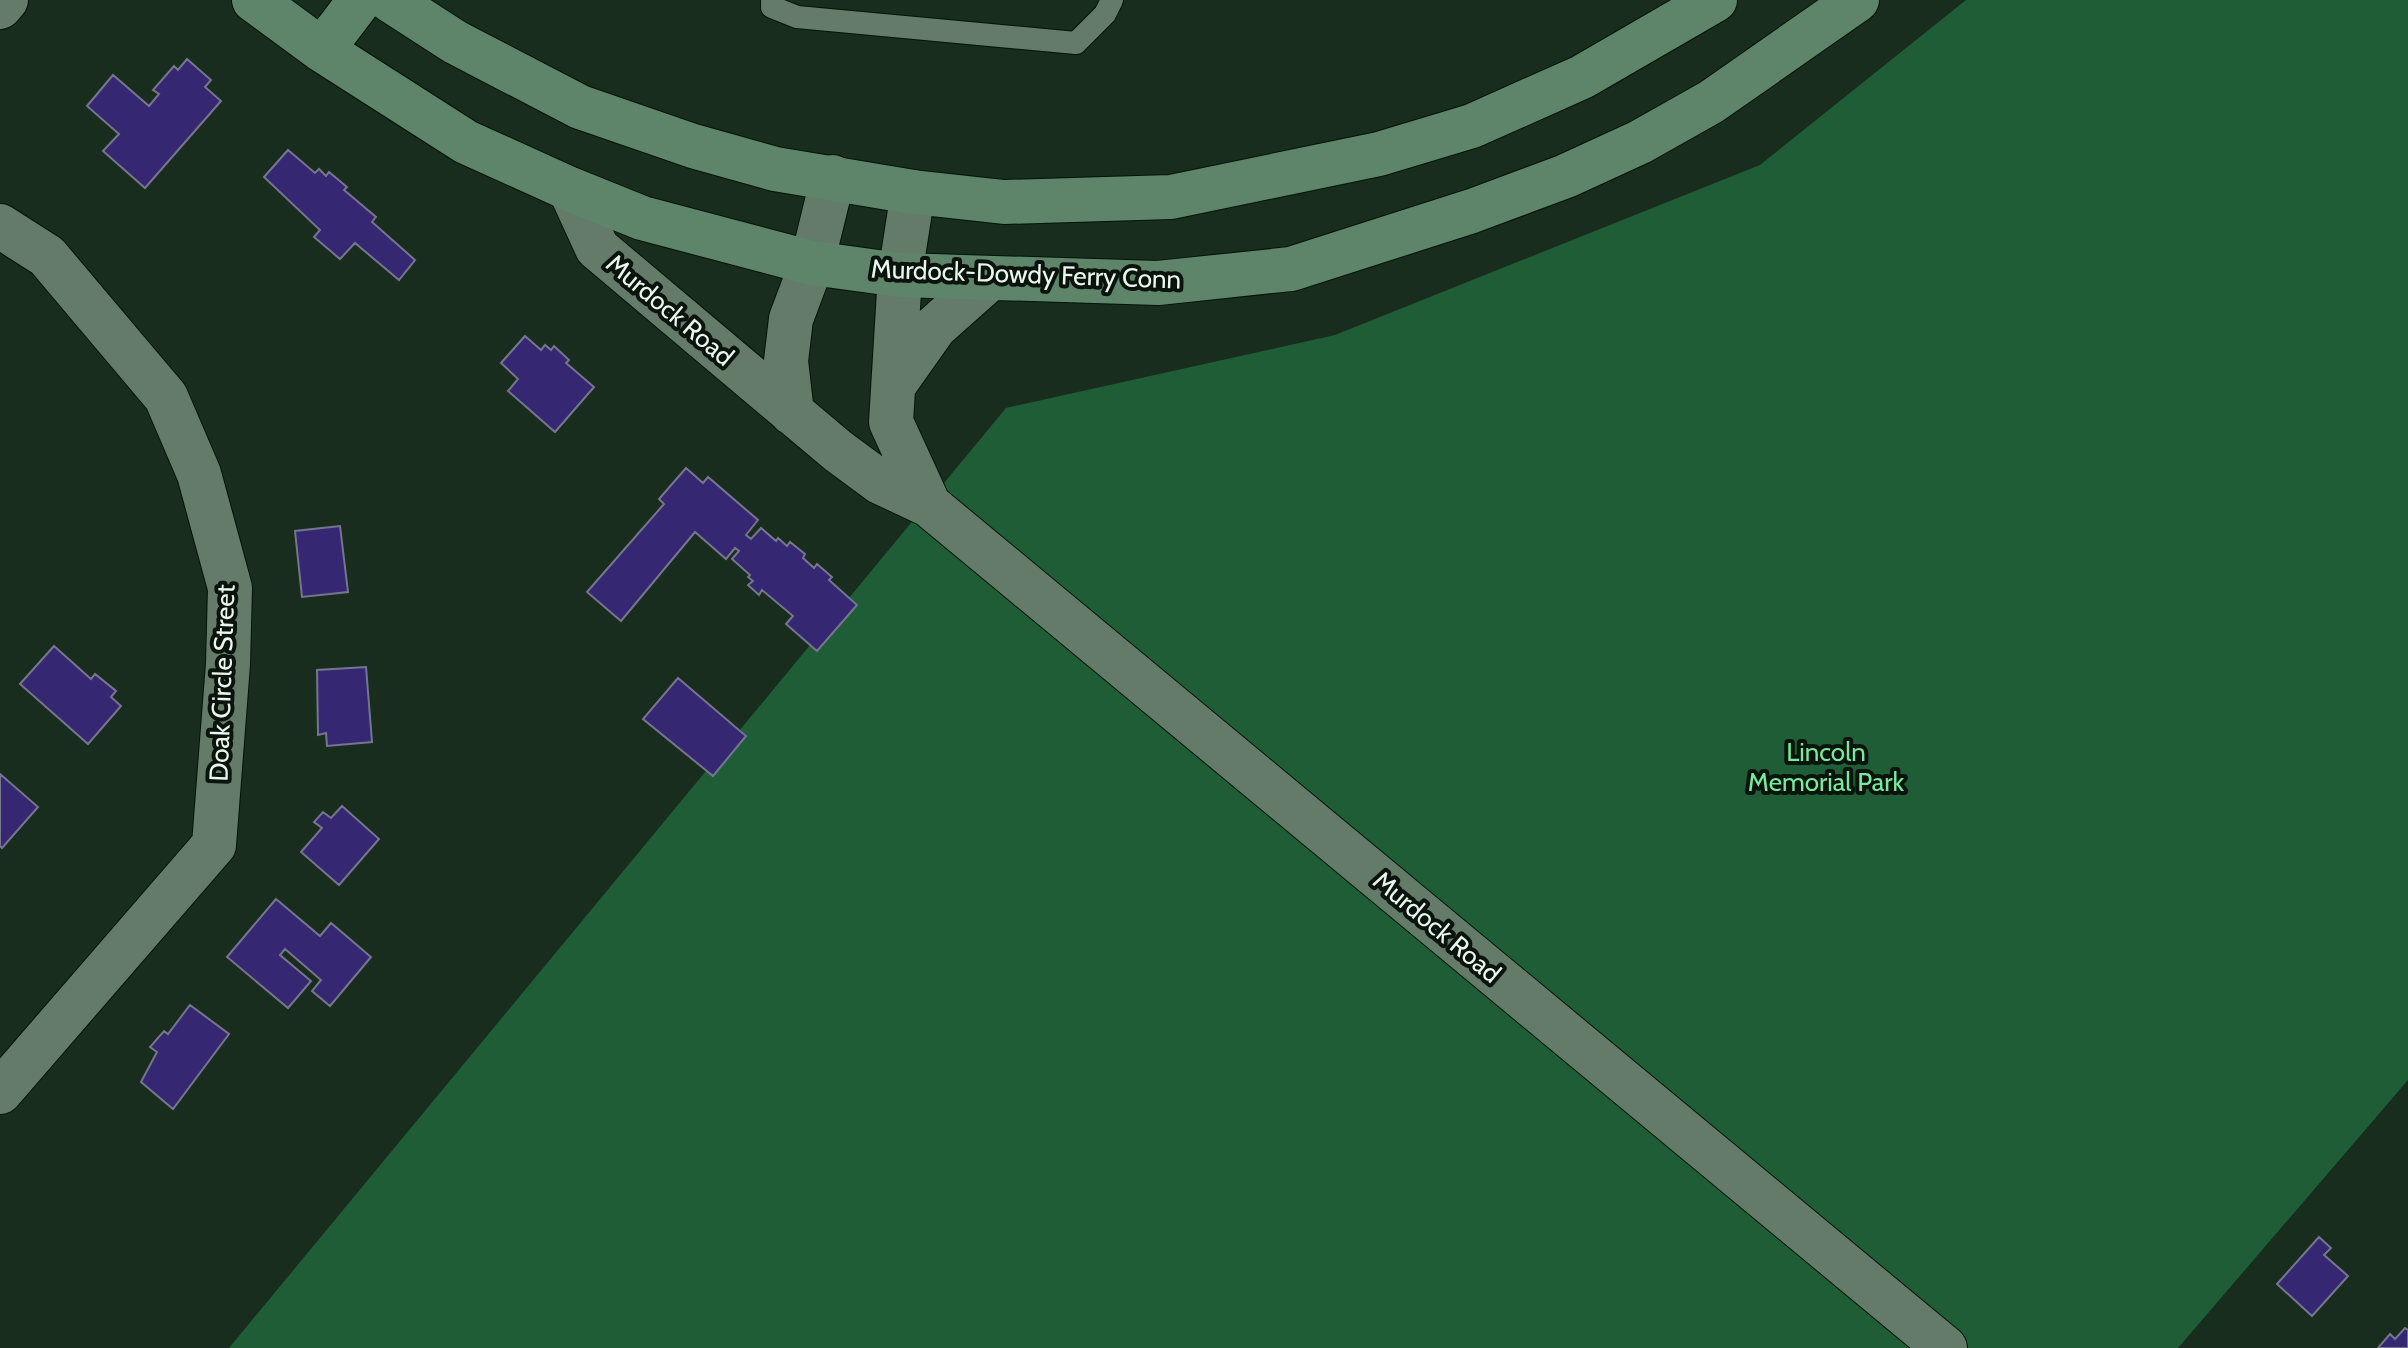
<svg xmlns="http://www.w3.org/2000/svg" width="2408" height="1348" font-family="Cabin,sans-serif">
  <rect width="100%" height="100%" fill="#182d1e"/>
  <!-- green -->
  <path fill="#1f5d36" d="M1966,0H2408V1080L2178,1348H229L1006,408L1335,335L1760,165Z"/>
  <!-- building -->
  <path fill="#352772" stroke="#76758e" stroke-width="2" d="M187,59L211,80L205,87L221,101L145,188L103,151L119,134L87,106L113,75L149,106L159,94L153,90L174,66L178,70Z
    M288,150L315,173L319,169L326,176L329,172L347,187L344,190L376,217L372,222L415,260L399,280L355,243L340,259L314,237L320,230L264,177Z
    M525,336L541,350L545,345L551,350L554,346L569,360L566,363L594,387L555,432L508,391L518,379L501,363Z
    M686,468L703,483L708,477L758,520L746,535L751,539L761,528L776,541L778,538L787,546L790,542L805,554L803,558L814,568L817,564L832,577L829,580L857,605L817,651L786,624L793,616L762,590L759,595L748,585L753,581L748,577L750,575L732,559L739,551L735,548L726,559L695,532L621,621L587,592L664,504L659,499Z
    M340,526L348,592L302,597L295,531Z
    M54,646L91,679L95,674L116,691L111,697L121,706L88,744L20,684Z
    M366,667L372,742L327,746L326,733L318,735L317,670Z
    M678,678L746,736L713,776L643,719Z
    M0,774L38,807L2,848L0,846Z
    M342,806L379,839L339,885L301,852L322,828L314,822L323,812L331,818Z
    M276,899L320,936L331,923L371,957L330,1006L312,991L321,980L285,949L280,955L311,981L288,1008L227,957Z
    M190,1005L229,1034L173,1109L141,1082L157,1052L150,1047L164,1031L168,1034Z
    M2319,1237L2331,1248L2324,1255L2348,1276L2312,1316L2277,1284Z
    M2405,1328L2408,1330V1348H2378L2390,1334L2395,1339Z"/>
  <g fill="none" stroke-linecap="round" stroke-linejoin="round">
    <!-- lane casing -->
    <g stroke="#021508" stroke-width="24">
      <path id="lane" d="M772,0V7L797,17L1076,43L1105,14L1112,0"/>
    </g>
    <!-- street casing -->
    <g stroke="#021508" stroke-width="46">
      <path id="street" d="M0,7L6,0
        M570,189L597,248L838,451L880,482L929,505L1945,1348
        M913,192L900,275L891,422L929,505
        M0,226L47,256L166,397L199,474L230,588L228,664L214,845L0,1092
        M894,385L935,327L989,279
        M792,413L786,361L791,319L812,263L833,177"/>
    </g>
    <!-- secondary casing -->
    <g stroke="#021508" stroke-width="46">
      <path id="secondary" d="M254,0L322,50L466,142L570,189L642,218L812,263L900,275L1158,283L1291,269L1472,211L1566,176L1640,142L1711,102L1857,0
        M390,0L455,42L580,107L693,146L775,169L913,192L1004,202L1171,197L1379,154L1472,126L1582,77L1715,0
        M322,50L360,0"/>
    </g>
    <!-- lane -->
    <use href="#lane" stroke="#647b6a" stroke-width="22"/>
    <!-- street -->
    <use href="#street" stroke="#647b6a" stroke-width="44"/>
    <!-- secondary -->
    <use href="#secondary" stroke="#5e856a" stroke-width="44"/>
  </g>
  <g text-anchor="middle" stroke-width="8" stroke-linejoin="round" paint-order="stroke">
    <!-- street labels -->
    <g font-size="26" fill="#eaf7ed" stroke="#0a130c">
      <text transform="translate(1026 274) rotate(2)" y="9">Murdock-Dowdy Ferry Conn</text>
      <text transform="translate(670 310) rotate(40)" y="9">Murdock Road</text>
      <text transform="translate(222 683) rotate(-88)" y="9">Doak Circle Street</text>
      <text transform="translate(1437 927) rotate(40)" y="9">Murdock Road</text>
    </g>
    <!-- park labels -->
    <g font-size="26" fill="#77ea9d" stroke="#0a130c">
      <text x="1826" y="761">Lincoln<tspan x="1826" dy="30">Memorial Park</tspan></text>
    </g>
  </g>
</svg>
